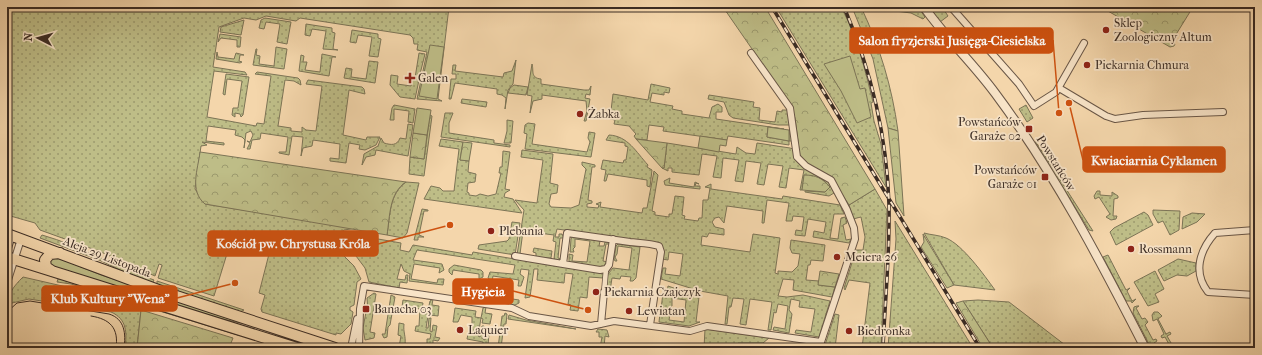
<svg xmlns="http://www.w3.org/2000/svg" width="1262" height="355" font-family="'IM FELL French Canon',serif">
  <defs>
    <pattern id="grass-dots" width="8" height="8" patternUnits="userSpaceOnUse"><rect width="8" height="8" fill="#bebd87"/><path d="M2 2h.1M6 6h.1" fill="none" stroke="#9c9a6e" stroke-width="1.8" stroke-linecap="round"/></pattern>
    <pattern id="forest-crowns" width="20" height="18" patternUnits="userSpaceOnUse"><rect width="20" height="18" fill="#bebd87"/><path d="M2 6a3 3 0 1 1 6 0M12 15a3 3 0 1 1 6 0" fill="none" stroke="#9c9a6e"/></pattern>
  </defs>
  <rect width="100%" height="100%" fill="#f4d6ab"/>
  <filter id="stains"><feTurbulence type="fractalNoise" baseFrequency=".005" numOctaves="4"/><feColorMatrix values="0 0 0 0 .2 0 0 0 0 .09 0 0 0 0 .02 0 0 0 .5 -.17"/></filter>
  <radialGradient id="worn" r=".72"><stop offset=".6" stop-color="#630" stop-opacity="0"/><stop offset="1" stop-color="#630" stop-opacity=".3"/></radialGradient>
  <!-- grass -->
  <path fill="url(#grass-dots)" stroke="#7c7456" d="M7,7H449L438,99L442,101L417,99L427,52L417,50L418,44H414L413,38L410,35L300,18L296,21L266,16L256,20L244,18L219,27L213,67L245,72L247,75L214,71L207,117L256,126L257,123L264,124L271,76L255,74L257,72L298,78L300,80L301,85L294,81L285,80L278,126L291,128V131L302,132V127L306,130L316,131L322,86L306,84L308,80L362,87L364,89L365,94L349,90L343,135L366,140L367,137H380L376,145L365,150L359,149L360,145L349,143L346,163L330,161V158L339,159L340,144L313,140L312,146L303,148L301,156L303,137L292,136L289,155L279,153V152H286L288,137L261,133L260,139L252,140L250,149H247L250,143L247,141L250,142L253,135L251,131L246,133L244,148L245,140L242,137L235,135L236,130L208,126L206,141L224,143V145L202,142L207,145L201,146L195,189L205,204L357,228L344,230L339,234L338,243L342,254L354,266L361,279L357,282L354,305L350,307V310L353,312L351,324L341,334L336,333V335L262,312L261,309L265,295L259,293L269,254L230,244L214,296L158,278L162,265L159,264L155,276L101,252L40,230L35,223L7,215Z
    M776,7H841C857,36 865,70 873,102L871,103L874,121L881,144L886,187Z
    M852,7H861C880,47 892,87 898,131L888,128L873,59Z
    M864,7H918L925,17L923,19L911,13Z
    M929,7H942L948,16L940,22Z
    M265,18L291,22L287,44L277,42L280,24L266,22L264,29L259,28L261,20Z
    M244,20L241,35L220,32L221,27Z
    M306,24L332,28V32L335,33L333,49L338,50L323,49L326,31L312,29L310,36L305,35Z
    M352,30L378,34V38L381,39L378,57L369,56L372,37L358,35L356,43L350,42Z
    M220,34L241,37L240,47H237V40L221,38L218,42Z
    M276,47L287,49L284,69L253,65L256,49H257L256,55L260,56L259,64L274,66Z
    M217,52L218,57L234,59L236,53L244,55H240L239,61L242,62L240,63L216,59Z
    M419,53L425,54L419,78H415Z
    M322,54L336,57H332L329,76L299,71L301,55L304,56L303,62H307L305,70L320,72Z
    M516,60L513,84L508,90L505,109L506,98L502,95L497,94V89L455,83L451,99H449L451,79H456V74H452L453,65H456L455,71L503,77L504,73L512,71Z
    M369,61L378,62L375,83L344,78L346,68L352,69L351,77L366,79Z
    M532,64C534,70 530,78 541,79V84L584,90H589L591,86L590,95L586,94L585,98L590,99L586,121H584L587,111L586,101L542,95V99L533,101L530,113L532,96L527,95Z
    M226,74L249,77L243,115L241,117L240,114L235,113V117L232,115L233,108H238L242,81L227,79L225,95L223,94Z
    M391,75L398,76L397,84L411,86L412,79L419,80L415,99L400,97L390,85Z
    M651,84L670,88L669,93L664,92V95L652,93L650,102L673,106L672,109L682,111V114L709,118L712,107L718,104L722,107V112H716V119L784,129L768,127L767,137L789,141V130H791L792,141H789V145L728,136L727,140L663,131L664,127L649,125L647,140L636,139L634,136L636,134L629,126L614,124L615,120L610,119L613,94L648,100Z
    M514,85L528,87L526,95L508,93L510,88Z
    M709,95L754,102L753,107L760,108L759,120L775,122L777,111L782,112V110H788L791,125H778L733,118L729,115L724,102L708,99Z
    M462,99L487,102L486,107L461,103Z
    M394,105L415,109L413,123L408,122L409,111L394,109V120H390L392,108Z
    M1026,105L1033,118L1027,122L1019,109Z
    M445,113H453L449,123V133L494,140V143L510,145V147L441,137Z
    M430,115L432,116L424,176L409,174L410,157L424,159Z
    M507,120L513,121L511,143H504L507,131Z
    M528,123L535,124L532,144L587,152L590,142L588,138L589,132L595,133L591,157L525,149L527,134L524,133L525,125Z
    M408,124L413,125L408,156L376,150L375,155L366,157L362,165L364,154L378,146L381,138L384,143C391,145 397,146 400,138L406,139Z
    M609,135C628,136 636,152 648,165L647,167L652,170L650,187L647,186V180L608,174L606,181H604L606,170L601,169L603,160L623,163L624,160H626L628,147L625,146V143L606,140Z
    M441,139L463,142L460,160L469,161L468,172L476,174L475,182L468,183L467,192L469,193V195L476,196L480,194L488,196L496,194L501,173H499L500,167H502L503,151L510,152L505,189L510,190L505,193L504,197L513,199L522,213L424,199L431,186L440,188L443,191H454L459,149L439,146Z
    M1035,142H1036L1093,231L1089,230Z
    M667,143L736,154L737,147L746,153L755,154L757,143L790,148L793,149C794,154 795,160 799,164C808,175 833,175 834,193L829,196L805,192V191L825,192L830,187L823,180L804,175L802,190H800L804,170L789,168L786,188L779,187L783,166L768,164L764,185L757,184L761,163L746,161L743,182L735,181L739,160L723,158L721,178L713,177L717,156L702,154L699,175L672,172V168H668V171L662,168H664Z
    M522,150L553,154L550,183L558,185L557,193L551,194L549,204L551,207L571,208L579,205L586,169L582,165V162L595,165V167H592L588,200L592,201V203L587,204V207L598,208L599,205L596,204L601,202L600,207L642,213L643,208H647L654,171L658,175L652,211L655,212V215L669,217V214H672L675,196L684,197L682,215L685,216L684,219L698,221L699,218H702L703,200H708L710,188L705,187L711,184V189L782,199L783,196L840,205L844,214H834L830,238L838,239L841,218L845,217L847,223L843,225L846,240L851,239L849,243L813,237L814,231L824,233L826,222L808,219L805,236L795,235L796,230L802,231L804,217L793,216L792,221H786L789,203L767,200L764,223H762L763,211L727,206L724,223L719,217L715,218L712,222L715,227L724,229V235L709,233L707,237L702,236L701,245L750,252L753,234L780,238L775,273L778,274V271L792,272L798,266L800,254L792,253L790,248L791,240L825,245L823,261L811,260L810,265H808L806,280L819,281V285L835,287L832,297L793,290L794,280L783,279L778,296L787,297L803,295L830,301L819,337L795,333L796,330L811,332L815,309L799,307L800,301L791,299L789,310L792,314L789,333L773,330L774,327L785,329L788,306L778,304L776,313L774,312L771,330H768L772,302L750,299L746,325L740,324L744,299L733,298L731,307H729L727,324H725L728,296L700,291L661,279L663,268H666L665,274L680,276L683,254L669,252L668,260L662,259L663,248L657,243L557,229L555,237H559V234H562L564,238H560L558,258L562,259L560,261L554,259L556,242L553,241L554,235L523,231L520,254L517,255L524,210L515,200L537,203L543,160L521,157Z
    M670,178L669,183L694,187L695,182L699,184L696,183L695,186H700V189L665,185L664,181Z
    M406,182L419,183L407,233L403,238L387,235C390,216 389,194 406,182Z
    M875,189L887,210L881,348H862L870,283L849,280L845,290L844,288L856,250H863L865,237L861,217L853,219L849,205Z
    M1097,191H1100V195L1112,196V192L1118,196V198L1114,199L1113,216H1117L1116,219L1111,220L1106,217L1110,214L1099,197L1095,199L1094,196Z
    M422,209L428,210V211H424L419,235L424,237H418V240H414Z
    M1153,210L1180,211L1179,230L1170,235L1163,221L1158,223L1153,214Z
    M1144,212L1148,215L1153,225L1116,245L1110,232L1114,228Z
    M1192,213L1205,214L1197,222L1182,229L1183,217Z
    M895,221L973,348H888L896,239Z
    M512,222L520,223L515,255L478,249L479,245L507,241L509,239Z
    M924,233C931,235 939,235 946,238C963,245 984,275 995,290L954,285Z
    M42,235C81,246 116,267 154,280L153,282L150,284L99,260L40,238Z
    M355,235L401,243L400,250L409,252L413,245L472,255L473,252L550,265L604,272L603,278L589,277L587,298L580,297L578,311L570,310L571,305L568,304L573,274L565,273L564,283L537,280L538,269H534L530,297L525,298L529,270L521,269L520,274L524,277L521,286H518L519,280L493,276L492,281L488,278L490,272L513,274L515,265L417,250L413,260L442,264L444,270L439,273L440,268L414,264L411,279L437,283L438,279H444L443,285L409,281L410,274L404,271L401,264L397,279L405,280L406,275H408L407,283L400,282L399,288L369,282L365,268L347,244L346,240L349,236Z
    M572,237L600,241L599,246H604L605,242H609L610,244H606L603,261L608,262L605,268L569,262V254L573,255L572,261L587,262L590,241L575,239V247L573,249L574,252H570L571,239Z
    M618,244L640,247L636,278L633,281H630L631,277L621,276L620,279L612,278L610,291L605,290L608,274L613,268L629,270L632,248L618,246L617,254L615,257L617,261H615L614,259L616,246Z
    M534,248L552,251L551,258H536V253L533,252Z
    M1108,255L1126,290L1130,288L1127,291L1132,301L1136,299L1132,303L1131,301H1126L1103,257Z
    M1178,259L1196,263V271L1187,276L1177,275L1164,281L1158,270Z
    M454,265L481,270L483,272V277L479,279V274L453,270L452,275L449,272V269Z
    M1155,271L1164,289L1155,294L1159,302L1148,306L1134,282Z
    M23,277L71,288L141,310L137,348H125C127,333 127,319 111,312L29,299L12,303L7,308C7,294 14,286 23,277Z
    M58,279H61L238,335L71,284L57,282Z
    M157,281L244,310L240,312L157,286Z
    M668,286L699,297L696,322H700L689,326L659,322L660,313L670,314L669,320L684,322L686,300L672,298V306L670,308L671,311L661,309L663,293H667Z
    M374,293L376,294L370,332L375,333L374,338L365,340L363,328L366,312H368L367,298Z
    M391,295L395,297L390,325L388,327L387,337L384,338L382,334H385Z
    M487,295L519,300V303L515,305L504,304L505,299L491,297L490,301H487Z
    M433,299L432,305L439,306L438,316L430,315L429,310L426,328H428L429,318H431L430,331L432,332L433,325L437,326L435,337L440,338L438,341L433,340V348H427V339H430L431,334L415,331L416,326H419L420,309L408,307L406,314L401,313L403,300L423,303L422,309L428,310L430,301Z
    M978,300L1009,302L1069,348H993L963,301Z
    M1137,306H1139L1136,308L1142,319L1145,318L1148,322L1145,325L1153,340L1156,339L1157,341L1154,343L1157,348H1151L1133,313L1134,307Z
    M486,307L485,313L492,314L490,324L482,323L483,319L481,318L478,336L480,337L482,326H484L483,339L485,340L486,333L489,334L488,345L493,346L492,348H480L483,347V342L467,339L468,334H472V317L461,315L458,322H453L455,308L476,311L475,317L481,318L483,308Z
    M1154,312H1158L1162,316L1158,319L1166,334L1170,332L1171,334L1167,336L1174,348H1171L1165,337L1162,338L1161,336L1164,334L1157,319L1153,321L1152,315Z
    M505,313L507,314L506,324H504L501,348H498L502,316H504Z
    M835,314L839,315L835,348H824Z
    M509,315L526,320L576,329L508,319Z
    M399,323L404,324C403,333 406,335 405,345L408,346V348L399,347L401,336L398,335Z
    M598,329L607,330L609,337L605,336L604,348H600L602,337H599V332H596Z
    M705,329L769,338L763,343H738V345L733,344L734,348H704Z"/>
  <!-- forest -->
  <path fill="url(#forest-crowns)" stroke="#7c7456" d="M723,7H765L875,189L849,205L830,176L806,164L800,157L795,118L790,104Z
    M1101,7H1193L1172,41L1175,44L1174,46L1170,47Z
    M888,128L898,131L904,216L896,203Z
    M413,133L427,135L424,159L410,157Z
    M636,139L667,143L664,168H662Z
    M463,142L472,143L469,161L460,160Z
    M200,152L406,182C389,193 390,216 387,235L205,204C189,191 198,169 200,152Z
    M804,175C816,175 822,178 830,187L825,192L802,190Z
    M923,234L954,285L947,288L921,247L924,242Z
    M820,271L839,274L835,287L818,285Z
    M963,301L993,348H983L956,303Z
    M141,310L233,338L229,348H137Z"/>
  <!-- garden -->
  <path fill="#bebd87" stroke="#7c7456" d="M430,45L444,47L437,99L419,96Z
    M850,56L860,89L865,88L871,117L857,123L841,91L824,64Z
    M417,108L431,110L427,135L413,133Z
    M768,127L789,130V141L767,137Z
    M700,136L727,140L726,146L720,145L719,152L698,148Z
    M56,257L101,275L323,348H318L245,324L218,318L53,267L50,265V261Z"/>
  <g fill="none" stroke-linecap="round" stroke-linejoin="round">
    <!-- pedestrian casing -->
    <g stroke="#695646" stroke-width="6">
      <path id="pedestrian" d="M604,292L606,269"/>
    </g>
    <!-- minor casing -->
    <g stroke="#695646" stroke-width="8">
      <path id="minor" d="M951,7L1019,84L1034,106L1056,92L1084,43
        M751,53L790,108L797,157L806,166L831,180L847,210L854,228L855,239L819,348
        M1059,88L1106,116L1115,119L1143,115L1223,112
        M1255,230L1215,233C1199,251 1193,273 1208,292L1255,295
        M613,239L609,265L606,269L600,270L563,264L567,233C588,236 609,239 630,242C639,243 650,243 659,246L661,252L650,325
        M7,251L12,236
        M515,256L563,264
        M7,283L21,239
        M601,324L604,292
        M351,348L357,319
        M359,348L360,309L364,286L512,308L529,316L591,326L614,321L690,331L707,326L821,342"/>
    </g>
    <!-- tertiary casing -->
    <g stroke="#695646" stroke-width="10">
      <path id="tertiary" d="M924,7C945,37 973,63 995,93C1054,172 1100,260 1145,348"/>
    </g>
    <!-- primary casing -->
    <g stroke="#3b2c24" stroke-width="12">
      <path id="primary" d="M7,234L161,291L335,348
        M7,257L297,348
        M52,271L46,267L45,260L50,254L60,253"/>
    </g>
    <!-- pedestrian -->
    <use href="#pedestrian" stroke="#f8e4c8" stroke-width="4.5"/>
    <!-- minor -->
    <use href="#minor" stroke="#f8e4c8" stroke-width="6"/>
    <!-- tertiary -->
    <use href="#tertiary" stroke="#f8e4c8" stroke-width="8"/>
    <!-- primary -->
    <use href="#primary" stroke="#f4d6ab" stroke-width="10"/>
    <!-- tram -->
    <path stroke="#3b2c24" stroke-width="1" d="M7,312L17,303L30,301L109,314C125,319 126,334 124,348
      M91,316C110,319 119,328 116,348"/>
    <!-- rail casing -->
    <g stroke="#3b2c24" stroke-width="3.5">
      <path id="rail" d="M772,7L980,348
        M844,7C871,70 887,136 889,205C890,253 885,301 883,348"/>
    </g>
    <!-- rail -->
    <use href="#rail" stroke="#f8e4c8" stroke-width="2" stroke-dasharray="6" stroke-linecap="butt"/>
  </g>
  <!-- markers -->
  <g fill="#8f2418" stroke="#f8e4c8" stroke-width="1.5">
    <circle cx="1106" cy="30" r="4"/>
    <circle cx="1087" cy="65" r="4"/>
    <path d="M408 72h4v4h4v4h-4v4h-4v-4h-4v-4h4z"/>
    <circle cx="580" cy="114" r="4"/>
    <rect x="1025" y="125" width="8" height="8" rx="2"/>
    <rect x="1041" y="173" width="8" height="8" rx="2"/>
    <circle cx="491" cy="231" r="4"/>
    <circle cx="1131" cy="249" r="4"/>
    <circle cx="837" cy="257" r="4"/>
    <circle cx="596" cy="292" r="4"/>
    <rect x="362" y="305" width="8" height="8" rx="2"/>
    <circle cx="629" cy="311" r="4"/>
    <circle cx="460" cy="330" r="4"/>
    <circle cx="849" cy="331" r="4"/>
  </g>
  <g text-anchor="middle" stroke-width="3.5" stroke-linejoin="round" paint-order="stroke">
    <!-- poi labels -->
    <g font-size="12" fill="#3b2c24" stroke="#f8e4c8" text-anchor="start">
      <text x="1114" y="27">Sklep<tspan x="1114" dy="14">Zoologiczny Altum</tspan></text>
      <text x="1095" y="69">Piekarnia Chmura</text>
      <text x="418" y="82">Galen</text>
      <text x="588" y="118">Żabka</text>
      <text x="1021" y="126" text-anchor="end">Powstańców<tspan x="1021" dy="14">Garaże 02</tspan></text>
      <text x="1037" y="174" text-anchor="end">Powstańców<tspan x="1037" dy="14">Garaże 01</tspan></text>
      <text x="499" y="235">Plebania</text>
      <text x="1139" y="253">Rossmann</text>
      <text x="845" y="261">Meiera 26</text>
      <text x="604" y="296">Piekarnia Czajczyk</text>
      <text x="374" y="313">Banacha 03</text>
      <text x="637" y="315">Lewiatan</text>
      <text x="468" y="334">Laquier</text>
      <text x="857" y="335">Biedronka</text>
    </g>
    <!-- street labels -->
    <g font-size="12" fill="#3b2c24" stroke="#f8e4c8">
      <text transform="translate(1056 163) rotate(58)" y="4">Powstańców</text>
      <text transform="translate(107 257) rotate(21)" y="4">Aleja 29 Listopada</text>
    </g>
  </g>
  <!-- callouts -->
  <path fill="none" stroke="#ce5210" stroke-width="1.5" d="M1059 113L1053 40M1069 103L1083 160M450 225L378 244M588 310L513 291M235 283L177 298"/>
  <g fill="#ce5210" stroke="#f8e4c8" stroke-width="1.5">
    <circle cx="1059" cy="113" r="4"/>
    <circle cx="1069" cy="103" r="4"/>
    <circle cx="450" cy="225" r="4"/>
    <circle cx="588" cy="310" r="4"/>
    <circle cx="235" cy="283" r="4"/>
  </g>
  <g fill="#ce5210" stroke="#ce5210" stroke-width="1.5">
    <rect x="850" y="28" width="203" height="25" rx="4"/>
    <rect x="1083" y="147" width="142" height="25" rx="4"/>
    <rect x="208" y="231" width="170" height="25" rx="4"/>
    <rect x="453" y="279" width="60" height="25" rx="4"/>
    <rect x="42" y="286" width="135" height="25" rx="4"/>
  </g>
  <g font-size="13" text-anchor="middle" font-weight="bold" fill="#fff">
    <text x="952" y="45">Salon fryzjerski Jusięga-Ciesielska</text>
    <text x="1154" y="165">Kwiaciarnia Cyklamen</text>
    <text x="293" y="248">Kościół pw. Chrystusa Króla</text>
    <text x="483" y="296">Hygieia</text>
    <text x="110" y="303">Klub Kultury "Wena"</text>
  </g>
  <!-- margin -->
  <rect width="1262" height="355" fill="none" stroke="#f4d6ab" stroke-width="24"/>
  <rect x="8" y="8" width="1246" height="339" fill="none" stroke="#3b2c24" stroke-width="2"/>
  <rect x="12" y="12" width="1238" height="331" fill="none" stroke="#3b2c24"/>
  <!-- north arrow -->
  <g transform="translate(38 38) rotate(276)" stroke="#f8e4c8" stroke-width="3" paint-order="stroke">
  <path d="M0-3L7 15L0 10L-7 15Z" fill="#3b2c24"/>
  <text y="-6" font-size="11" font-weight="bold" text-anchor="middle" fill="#3b2c24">N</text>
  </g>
  <rect width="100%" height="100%" filter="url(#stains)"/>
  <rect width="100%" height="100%" fill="url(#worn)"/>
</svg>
